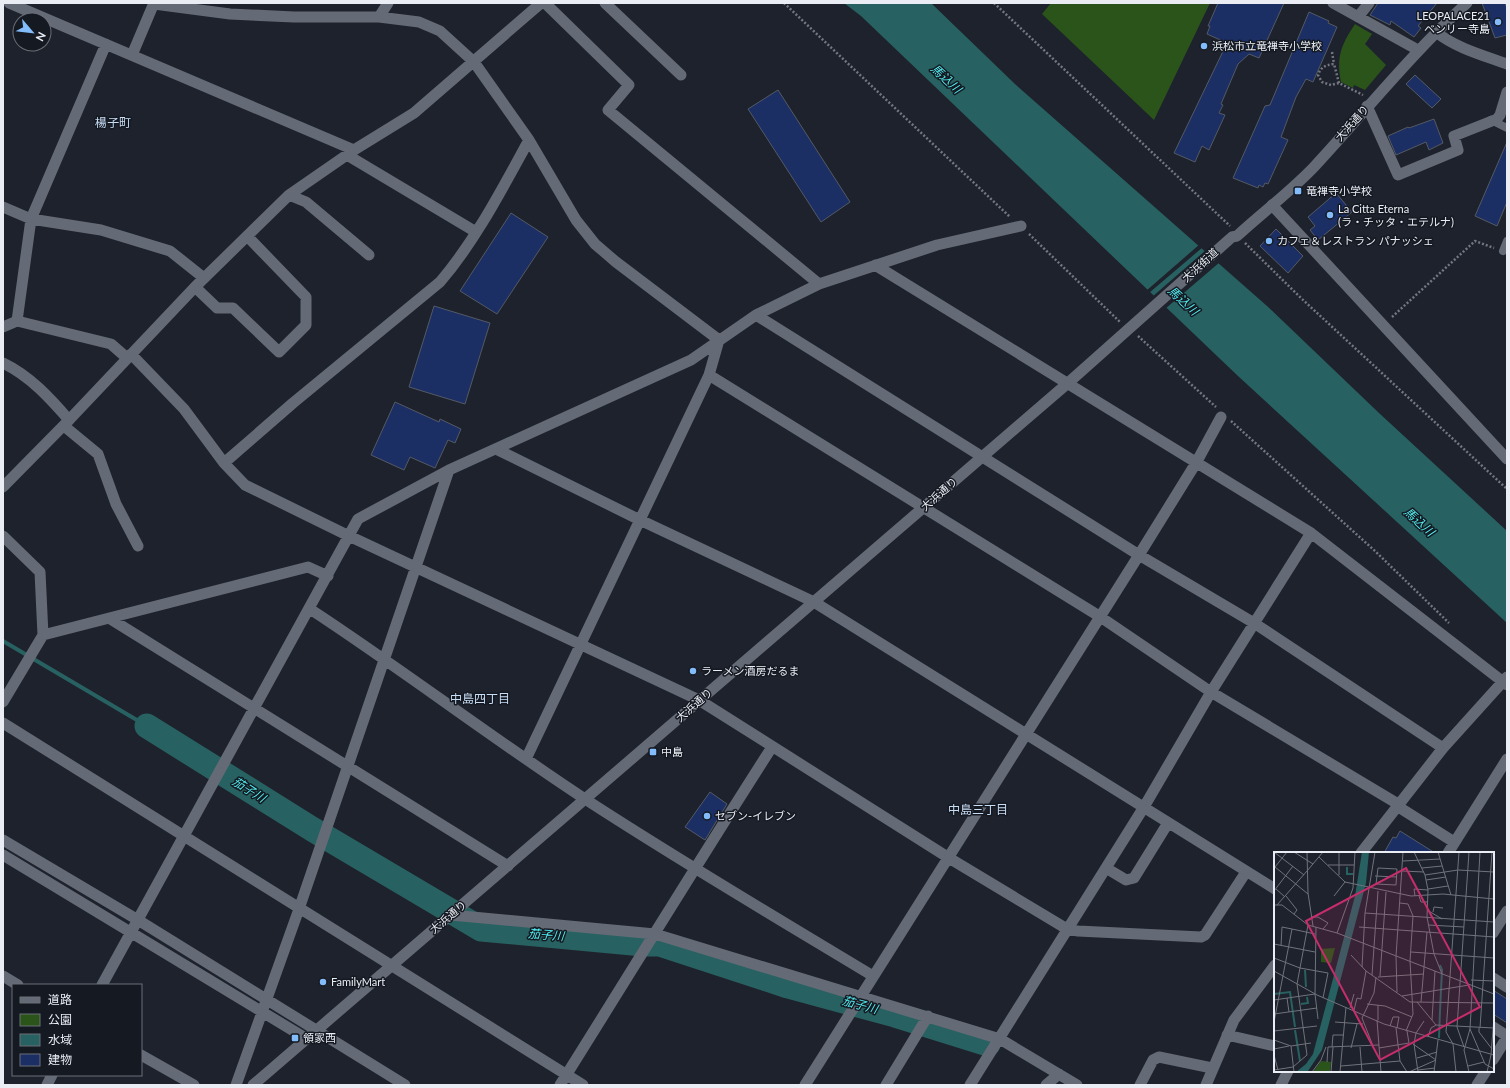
<svg xmlns="http://www.w3.org/2000/svg" width="1510" height="1088" font-family="Lato,'Noto Sans JP',sans-serif">
  <rect width="100%" height="100%" fill="#1e222c"/>
  <!-- green -->
  <path fill="#2b541b" d="M1051,3H1210L1154,120L1042,14Z
    M1355,24L1372,34L1365,44L1386,65L1365,90L1354,85L1353,88L1341,82C1336,57 1341,45 1355,24Z"/>
  <!-- water -->
  <path fill="#286161" d="M844,3H931L1016,85L1267,306L1379,413L1507,531V623L1238,376L861,16Z"/>
  <!-- pier -->
  <path fill="#1e222c" d="M1200,244L1203,247L1149,293L1146,291Z
    M1206,250L1220,262L1165,309L1152,297Z"/>
  <g fill="none" stroke-linecap="round" stroke-linejoin="round">
    <!-- stream -->
    <path stroke="#286161" stroke-width="4" d="M3,641L147,726"/>
    <!-- river -->
    <path stroke="#286161" stroke-width="25" d="M147,726L312,829L481,929L643,944H660L788,986L895,1015L988,1044"/>
  </g>
  <!-- building -->
  <path fill="#1b2f65" stroke="#545964" d="M1218,3H1284L1259,58L1249,54L1238,64L1221,104L1223,105L1219,113L1225,115L1209,150L1202,146L1195,162L1174,153L1227,43L1207,34L1210,26H1208Z
    M1378,3H1437L1418,26L1421,28L1414,37L1391,21L1390,25L1370,15Z
    M1482,3H1505L1507,8V35L1495,38Z
    M1309,12L1329,21L1328,23L1337,27L1313,82L1306,79L1296,97L1281,137L1288,140L1268,184L1265,183L1263,187L1259,185L1258,188L1233,178L1265,106L1270,105Z
    M1415,75L1441,99L1432,108L1406,84Z
    M778,90L850,202L821,222L748,109Z
    M1434,119L1443,143L1429,150L1426,142L1396,155L1388,136L1408,127L1409,128Z
    M1507,142V202L1497,226L1475,216Z
    M1336,193L1352,212L1318,240L1310,230L1315,226L1308,217Z
    M511,213L548,237L497,314L460,291Z
    M1276,229L1303,256L1288,273L1260,246Z
    M434,306L490,323L465,404L409,387Z
    M395,402L439,422L440,419L461,429L455,443L448,440L435,468L410,457L404,470L371,455Z
    M710,792L727,804L705,840L685,827Z
    M1400,831L1435,853H1384L1393,837L1396,838Z
    M1493,990L1507,999V1023L1493,1014Z"/>
  <g fill="none" stroke-linecap="round" stroke-linejoin="round">
    <!-- path -->
    <path stroke="#747780" stroke-width="2.5" stroke-dasharray="2 2" stroke-linecap="butt" d="M784,3L1010,217
      M994,3L1230,226
      M1332,52L1334,64
      M1339,83L1334,64C1325,65 1321,67 1318,75L1322,82L1331,85L1339,83L1363,95
      M1029,234L1120,322
      M1245,243L1302,299L1507,489
      M1392,317L1475,241L1494,248
      M1138,336L1216,407
      M1231,421L1375,551L1449,623"/>
    <!-- service -->
    <path stroke="#656b76" stroke-width="8" d="M1491,120L1507,128
      M1503,251L1507,241"/>
    <!-- minor -->
    <path stroke="#656b76" stroke-width="11" d="M9,3L354,150
      M545,3L629,85L608,110L819,284
      M605,3L681,75
      M1333,3L1418,50
      M154,4L230,14L294,17H379L419,22L440,31L474,62L529,140L576,220L595,244L616,262L719,340
      M379,17L388,3
      M1358,17L1369,3
      M106,44L31,219L17,321L111,344L127,358
      M132,55L154,3
      M1367,106L1398,175L1458,150L1454,136L1497,119L1500,115L1507,92
      M347,155L476,232
      M289,195L306,202L369,255
      M1272,205L1507,459
      M3,207L31,219L101,230L170,251L204,278
      M875,265L1311,533L1507,685
      M195,287L217,308H233L279,352L306,325V297L247,236
      M756,315L1139,555L1254,623L1443,748
      M3,327L17,321
      M131,354L184,409L224,463L245,485L349,536L699,700L949,858L1067,929L1078,931L1201,937L1205,935L1246,872
      M3,363C30,376 50,398 69,420L195,287L289,195L354,150L414,113L541,3
      M709,375L1099,616L1211,692L1398,804
      M64,426L98,454L116,504L138,546
      M496,449L640,520L814,602L1275,889
      M224,463L293,403L440,282C476,240 502,189 529,140
      M3,536L40,572L43,635
      M310,609C403,670 492,738 585,799C680,861 777,918 873,976
      M109,618L508,866
      M3,702L43,635L308,567L328,576
      M3,723L583,1085
      M526,759L709,375L719,340
      M1397,806L1454,842
      M3,840L138,920L405,1085
      M1361,853L1443,748L1507,677
      M1448,853L1507,759
      M3,855L307,1039
      M1106,868L1126,880L1134,878L1168,823
      M451,915L655,934L1000,1039L1077,1085
      M1493,933L1507,911
      M1493,978L1507,987
      M102,985L358,519L449,470L691,360L756,315L819,284L937,245L1021,226
      M1493,1027L1507,1036
      M1227,1035L1275,1046
      M1493,1060L1507,1037
      M47,1085L52,1075
      M236,1085L299,909L449,470
      M560,1085C631,972 700,859 772,747
      M805,1085L1139,555L1196,463L1221,417
      M886,1085L928,1016
      M970,1085L1144,807L1211,692L1311,533
      M1046,1085L1059,1074
      M1140,1085L1153,1060L1159,1057L1212,1068
      M1206,1085L1234,1020L1275,965
      M1281,1085L1288,1071
      M1477,1085L1486,1071"/>
    <!-- tertiary -->
    <path stroke="#656b76" stroke-width="11" d="M1436,32C1456,48 1482,55 1507,64
      M3,487L69,420
      M3,976L18,985
      M141,1055L194,1085
      M253,1085L1068,383L1232,237L1237,236C1262,213 1290,192 1314,167C1365,112 1411,54 1467,3"/>
  </g>
  <!-- markers -->
  <g fill="#83bcfa" stroke="#151922" stroke-width="1.5">
    <circle cx="1498" cy="22" r="4"/>
    <circle cx="1204" cy="46" r="4"/>
    <rect x="1294" y="187" width="8" height="8" rx="2"/>
    <circle cx="1330" cy="215" r="4"/>
    <circle cx="1269" cy="241" r="4"/>
    <circle cx="693" cy="671" r="4"/>
    <rect x="649" y="748" width="8" height="8" rx="2"/>
    <circle cx="707" cy="816" r="4"/>
    <circle cx="323" cy="982" r="4"/>
    <rect x="291" y="1034" width="8" height="8" rx="2"/>
  </g>
  <g text-anchor="middle" stroke-width="3" stroke-linejoin="round" paint-order="stroke">
    <!-- poi labels -->
    <g font-size="11" fill="#eaedf4" stroke="#151922" text-anchor="start">
      <text x="1490" y="20" text-anchor="end">LEOPALACE21<tspan x="1490" dy="13">ベンリー寺島</tspan></text>
      <text x="1212" y="50">浜松市立竜禅寺小学校</text>
      <text x="1306" y="195">竜禅寺小学校</text>
      <text x="1338" y="213">La Citta Eterna<tspan x="1338" dy="13">(ラ・チッタ・エテルナ)</tspan></text>
      <text x="1277" y="245">カフェ＆レストラン パナッシェ</text>
      <text x="701" y="675">ラーメン酒房だるま</text>
      <text x="661" y="756">中島</text>
      <text x="715" y="820">セブン-イレブン</text>
      <text x="331" y="986">FamilyMart</text>
      <text x="303" y="1042">領家西</text>
    </g>
    <!-- street labels -->
    <g font-size="11" fill="#eaedf4" stroke="#151922">
      <text transform="translate(1352 123) rotate(-48)" y="4">大浜通り</text>
      <text transform="translate(1200 265) rotate(-42)" y="4">大浜街道</text>
      <text transform="translate(939 494) rotate(-41)" y="4">大浜通り</text>
      <text transform="translate(694 705) rotate(-41)" y="4">大浜通り</text>
      <text transform="translate(448 917) rotate(-40)" y="4">大浜通り</text>
    </g>
    <!-- water labels -->
    <g font-size="12" font-style="italic" fill="#51eef0" stroke="#151922">
      <text transform="translate(946 79) rotate(43)" y="4">馬込川</text>
      <text transform="translate(1183 301) rotate(43)" y="4">馬込川</text>
      <text transform="translate(1419 522) rotate(42)" y="4">馬込川</text>
      <text transform="translate(249 790) rotate(32)" y="4">茄子川</text>
      <text transform="translate(546 935) rotate(5)" y="4">茄子川</text>
      <text transform="translate(860 1005) rotate(15)" y="4">茄子川</text>
    </g>
    <!-- neighbourhood labels -->
    <g font-size="12" fill="#c8ddf5" stroke="#151922">
      <text x="113" y="127">楊子町</text>
      <text x="480" y="703">中島四丁目</text>
      <text x="978" y="814">中島三丁目</text>
    </g>
  </g>
  <!-- overview -->
  <g transform="translate(1274 852)">
    <rect width="220" height="220" fill="#1e222c"/>
    <path d="M61,96L57,111L47,110V97ZM47,209L57,210L56,220H39Z" fill="#2b541b"/>
    <path d="M88,0H95L92,31L48,198L34,219L22,220L32,212L39,202L81,44Z" fill="#286161"/>
    <path fill="none" stroke="#286161" stroke-width="2" d="M73,15V22H79M31,118L32,135M0,142L16,140L21,175M27,152L34,151L33,145M166,159L168,118L166,113M21,178L26,209M165,186L166,159"/>
    <path fill="none" stroke="#70737c" stroke-width="1" d="M0,0L30,23M13,0L1,15L34,42M20,0L39,12M33,0L34,41L39,74M140,0L151,23L184,18L220,20M164,0L177,43M45,5L71,30L60,44M129,9L166,7M54,13H80M104,16L123,17L122,33L102,32ZM148,16L168,14M33,19L49,0M128,19L150,20M65,23V0M151,23L154,38L153,65L160,102L168,122M101,24L123,25M152,28L172,25M71,30L137,44L169,42L220,47M2,37L11,45M154,37L174,34M0,39L19,14M12,44L23,58L20,62M141,44L140,37L154,38M145,44L147,50H154M126,51L134,52L139,64L136,109L139,162L132,179M0,53H8L34,73L63,81L220,142M3,53L33,19M153,58L168,67M159,60L160,55L169,56M91,61L220,70M38,65H44L54,71L49,77M154,73L190,75M42,75L41,142L44,167M85,75L220,85M63,81L79,36L81,0M0,92L41,100M7,94L8,75L18,77M137,100L220,106M77,103L92,119L136,150L220,151M0,106L26,116L54,121L49,146M88,115L91,61L101,0M0,119L43,143L110,172L220,203M98,123L104,39M106,124L112,40M104,125L150,122M197,128L220,129M123,140L122,104L129,0M128,144L195,133M13,146L15,160M0,148L41,142M143,150L162,173L220,176M147,150L153,80M93,152L111,154L138,165M76,156L80,142M80,158L83,146L87,147L92,119M0,162L43,156M103,168L107,220M104,168V153M158,168L161,119M0,170L18,77L41,82M61,170L89,172M116,174L119,165H125L123,176M122,176L126,209L133,220M205,176V180L218,197M206,176L218,0M196,177L211,212L220,217M0,179L43,174M142,181L140,192L144,220M142,181L150,169M154,185L157,176L162,173M0,188L17,194M139,192L162,208M99,194L88,166L100,141L102,125M58,195L59,183H70M86,195L88,220M190,195L183,175L195,0M77,196L83,172M105,196L135,191L133,179M0,197L15,194M0,203L4,218M143,206L163,200M53,210L54,195L105,193M67,214L126,209M194,214L210,210M0,218L19,215L33,203L23,132L34,73M144,218L161,216M20,220L17,194L37,191M38,220L47,208L52,195M57,220L59,195M66,220L72,155M135,220L162,208M160,220L164,188M182,220L179,192L172,180L185,0M195,220L190,198L196,177L206,0M213,220L217,203L220,165"/>
    <path fill="#c62d6a" fill-opacity="0.15" stroke="#c62d6a" stroke-width="2" d="M132,16L206,155L106,208L32,69Z"/>
    <rect width="220" height="220" fill="none" stroke="#eaedf4" stroke-width="2"/>
  </g>
  <!-- border -->
  <rect width="1510" height="1088" fill="none" stroke="#eaedf4" stroke-width="8"/>
  <!-- legend -->
  <rect x="12" y="984" width="130" height="92" fill="#151922" stroke="#6a6e76"/>
  <rect x="20" y="997" width="20" height="6" fill="#656b76" stroke="#6a6e76"/>
  <text x="48" y="1004" font-size="12" fill="#eaedf4">道路</text>
  <rect x="20" y="1014" width="20" height="12" fill="#2b541b" stroke="#6a6e76"/>
  <text x="48" y="1024" font-size="12" fill="#eaedf4">公園</text>
  <rect x="20" y="1034" width="20" height="12" fill="#286161" stroke="#6a6e76"/>
  <text x="48" y="1044" font-size="12" fill="#eaedf4">水域</text>
  <rect x="20" y="1054" width="20" height="12" fill="#1b2f65" stroke="#6a6e76"/>
  <text x="48" y="1064" font-size="12" fill="#eaedf4">建物</text>
  <!-- north arrow -->
  <g transform="translate(32 32) rotate(118)"><circle r="19" fill="#151922" stroke="#6a6e76"/>
  <path d="M0-3L7 15L0 10L-7 15Z" fill="#83bcfa"/>
  <text y="-6" font-size="11" font-weight="bold" text-anchor="middle" fill="#eaedf4">N</text>
  </g>
</svg>
